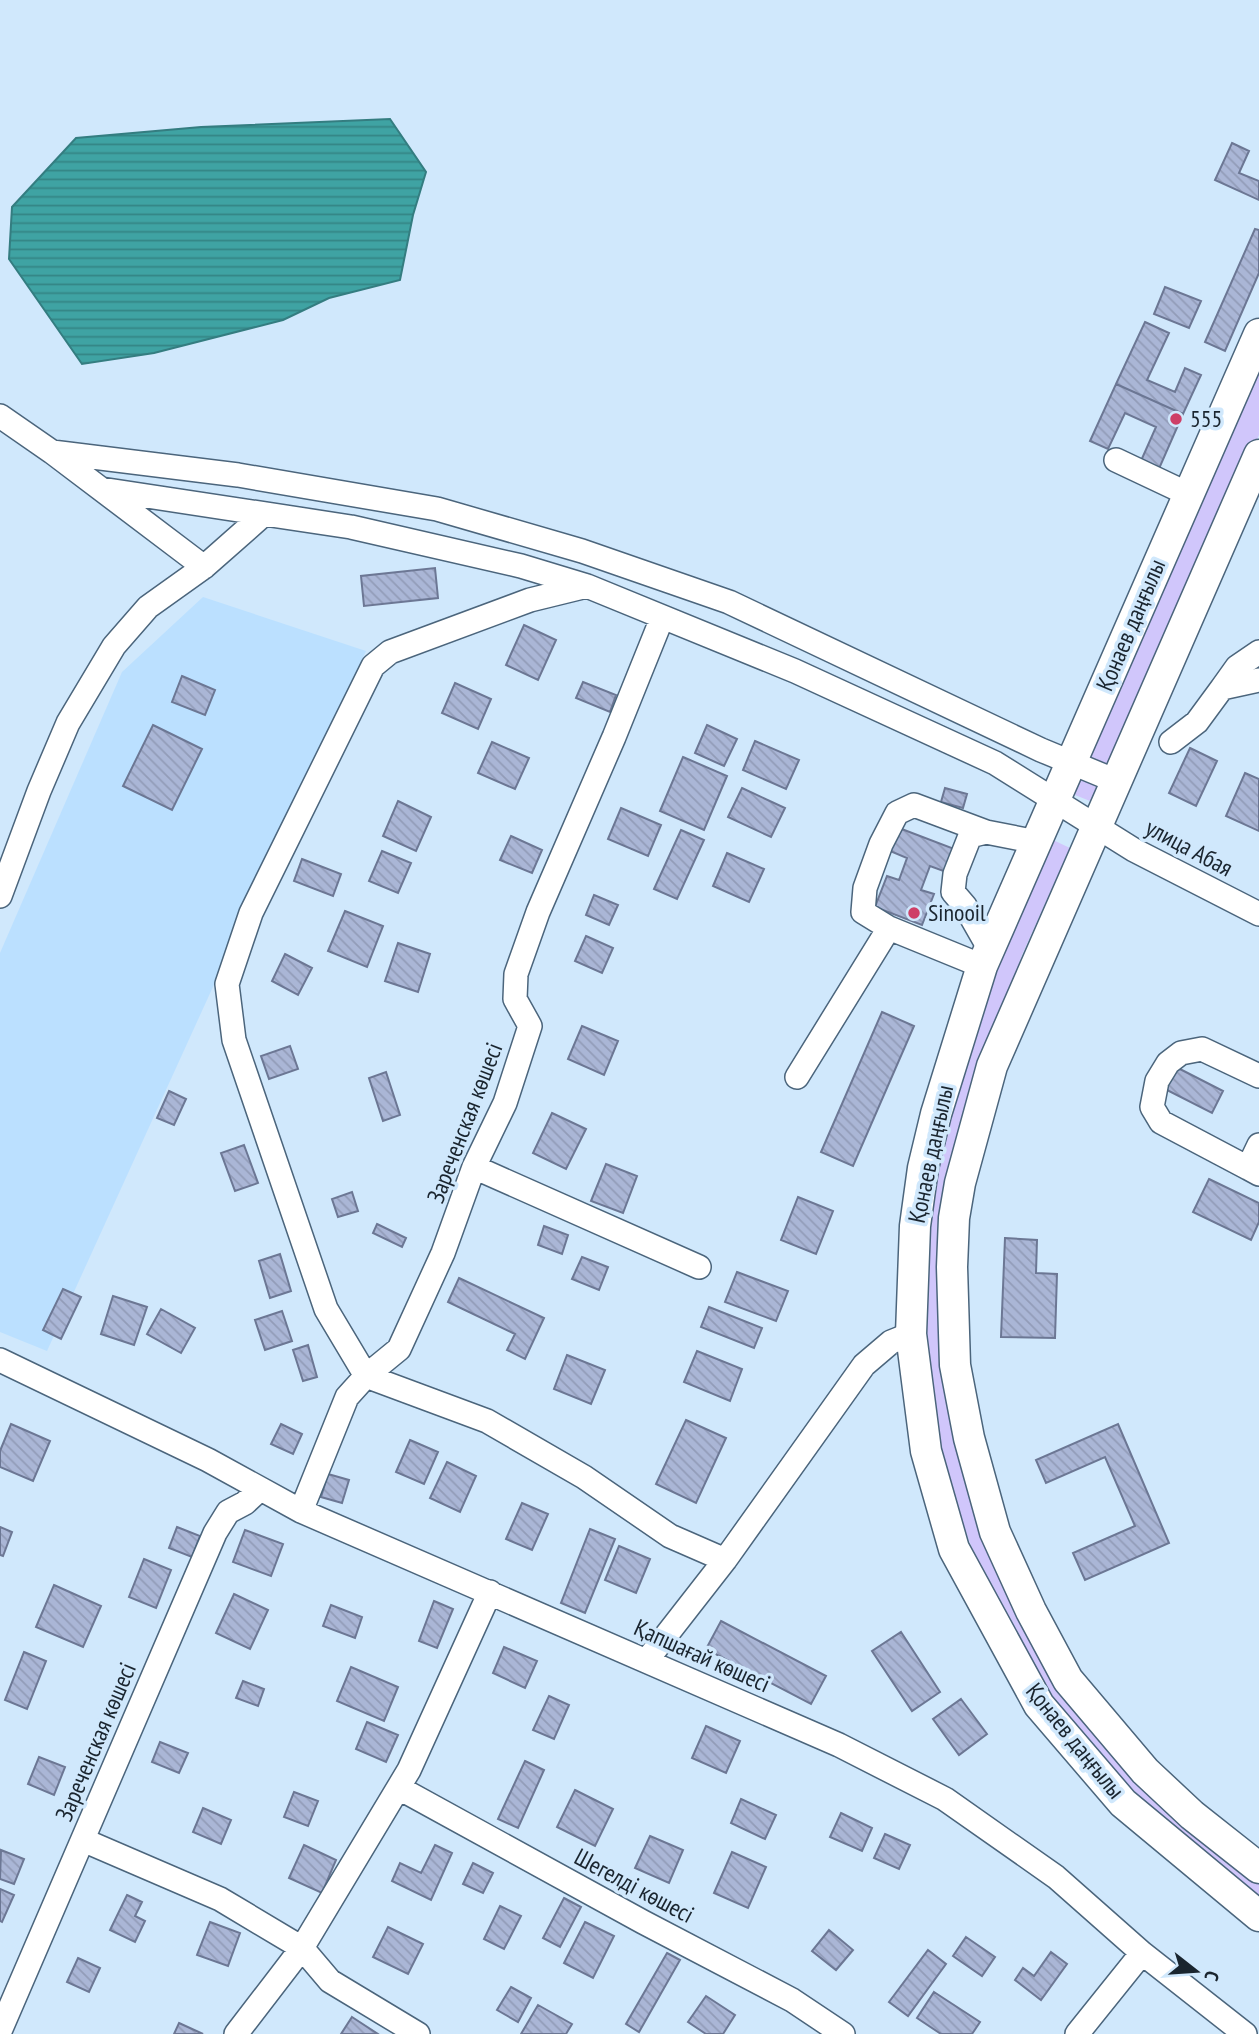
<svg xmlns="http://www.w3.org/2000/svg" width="1259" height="2034" font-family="'PT Sans Narrow',sans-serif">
  <defs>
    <pattern id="water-rules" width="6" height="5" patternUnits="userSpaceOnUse" patternTransform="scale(1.75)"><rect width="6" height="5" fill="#3fa3a3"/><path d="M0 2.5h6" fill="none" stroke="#348585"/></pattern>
    <pattern id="building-back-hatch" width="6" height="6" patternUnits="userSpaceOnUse" patternTransform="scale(1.75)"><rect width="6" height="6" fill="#aab6d6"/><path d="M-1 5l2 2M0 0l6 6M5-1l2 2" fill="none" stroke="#929cb8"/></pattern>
  </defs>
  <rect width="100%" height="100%" fill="#d0e8fc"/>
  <!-- built -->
  <path fill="#bbe0ff" d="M203,597L366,651L47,1351L0,1332V953L122,672Z"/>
  <!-- grass -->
  <path fill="#d0c6fb" d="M1259,370V435L1097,793L1090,801L1075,795V784Z
    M1053,840L1070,848L1022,955L987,1057L944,1350L1062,1688L1259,1882V1903L1105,1773L1050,1700L989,1594L948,1484L934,1423L923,1354L927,1194L993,969Z"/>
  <!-- water -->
  <path fill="url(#water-rules)" stroke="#347d80" stroke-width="2" d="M390,119L426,172L413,215L400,280L329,298L283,320L154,353L82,364L9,259L12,207L76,138L201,127Z"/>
  <!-- building -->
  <path fill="url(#building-back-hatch)" stroke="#6c7794" stroke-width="2" d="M1232,143L1249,151L1239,173L1259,181V200L1215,180Z
    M1255,229L1259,230V273L1225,351L1205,342Z
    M1165,287L1201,301L1189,328L1154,314Z
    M1145,322L1169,333L1147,380L1175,392L1185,368L1201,375L1183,414L1116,384Z
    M1116,384L1183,414L1158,471L1140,463L1156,427L1125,413L1108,449L1090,441Z
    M435,568L438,598L364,606L361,576Z
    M524,625L556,640L538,680L506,665Z
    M182,676L215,690L205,715L172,702Z
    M583,682L616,695L610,712L576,698Z
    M455,683L491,699L478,729L442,713Z
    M153,725L202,749L172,810L123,786Z
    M707,725L737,739L724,766L695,753Z
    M755,741L799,760L786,789L743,770Z
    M492,742L529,758L515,789L478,773Z
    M1190,748L1217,761L1196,806L1169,793Z
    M683,757L727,776L704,830L660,811Z
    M1245,773L1259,779V831L1226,816Z
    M742,788L785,808L771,837L728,817Z
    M945,788L967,794L963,808L941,802Z
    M398,801L431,817L416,851L383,836Z
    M621,808L661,825L648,856L608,839Z
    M899,828L957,850L949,873L930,866L921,890L934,894L922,925L875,907L887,876L899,880L907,858L890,851Z
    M681,830L704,840L677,899L654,889Z
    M511,836L542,850L532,873L500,860Z
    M382,851L411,863L398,893L369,881Z
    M727,853L764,869L749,902L713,886Z
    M302,859L341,874L333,896L294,881Z
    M594,895L618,905L609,925L586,915Z
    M345,911L383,926L367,967L328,951Z
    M586,936L613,948L602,973L575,961Z
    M398,943L430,954L418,992L385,981Z
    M285,954L312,968L298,995L272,981Z
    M882,1012L914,1026L853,1166L821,1152Z
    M582,1026L618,1041L604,1075L568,1059Z
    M290,1046L298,1069L269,1079L261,1056Z
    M1174,1066L1223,1091L1212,1113L1163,1088Z
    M386,1072L400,1115L383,1121L369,1078Z
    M169,1091L186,1099L174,1125L157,1118Z
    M552,1113L586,1129L566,1169L533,1153Z
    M244,1145L258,1183L235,1191L221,1153Z
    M606,1164L637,1176L623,1213L591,1201Z
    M1209,1179L1259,1203V1222L1251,1240L1193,1212Z
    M352,1192L358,1211L338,1217L332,1199Z
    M798,1197L833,1211L816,1254L781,1240Z
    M377,1224L406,1238L402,1247L373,1233Z
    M544,1226L568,1235L562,1254L538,1245Z
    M1005,1238L1037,1240L1036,1273L1057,1274L1055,1338L1001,1337Z
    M280,1254L291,1291L270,1298L259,1261Z
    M582,1257L608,1267L599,1290L572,1279Z
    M737,1272L788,1291L776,1321L725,1302Z
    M459,1278L544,1318L525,1359L507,1350L515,1334L448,1302Z
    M63,1289L81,1297L61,1339L43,1330Z
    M113,1296L147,1307L134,1345L101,1334Z
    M709,1307L762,1328L754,1348L701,1327Z
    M161,1309L195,1328L181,1353L147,1334Z
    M282,1311L292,1341L265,1350L255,1320Z
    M308,1345L317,1377L303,1381L293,1350Z
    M697,1351L742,1369L730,1401L684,1382Z
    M567,1355L605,1370L591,1404L554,1389Z
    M686,1420L726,1438L696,1503L656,1484Z
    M11,1424L50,1441L33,1481L0,1467V1451Z
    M281,1424L302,1434L293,1454L271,1444Z
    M1118,1424L1169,1543L1085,1580L1073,1553L1135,1526L1105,1457L1046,1483L1036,1460Z
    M410,1440L438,1452L424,1484L396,1472Z
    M447,1462L476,1476L460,1512L430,1498Z
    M328,1474L349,1480L342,1503L321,1497Z
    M522,1503L548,1514L532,1550L506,1539Z
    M0,1527L12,1532L3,1556L0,1555Z
    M177,1527L200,1536L192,1557L169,1548Z
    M590,1529L615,1539L585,1613L561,1603Z
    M245,1530L283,1544L271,1576L233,1562Z
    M619,1546L650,1559L636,1593L605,1580Z
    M144,1559L171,1570L156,1608L129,1597Z
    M54,1585L101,1606L83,1647L36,1627Z
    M234,1594L268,1610L250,1649L216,1633Z
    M434,1601L453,1609L437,1648L419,1641Z
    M331,1605L362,1617L355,1638L323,1626Z
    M721,1621L826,1676L811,1704L706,1649Z
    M901,1632L940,1692L912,1711L872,1651Z
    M504,1647L537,1661L525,1688L493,1673Z
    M24,1652L46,1661L27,1709L5,1700Z
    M351,1667L398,1687L384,1721L337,1701Z
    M243,1681L264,1689L258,1706L236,1698Z
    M549,1696L569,1705L554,1739L533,1730Z
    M961,1699L987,1734L959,1755L933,1719Z
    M367,1722L398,1735L386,1762L356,1749Z
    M706,1726L740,1741L726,1773L692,1758Z
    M160,1742L188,1753L179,1773L152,1762Z
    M39,1757L65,1767L54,1795L28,1784Z
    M525,1761L544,1770L518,1828L498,1819Z
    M575,1790L613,1809L595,1846L557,1827Z
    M294,1792L318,1801L308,1826L284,1817Z
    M741,1799L776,1815L765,1839L731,1823Z
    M203,1808L231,1820L221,1844L193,1832Z
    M841,1813L872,1828L862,1851L830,1837Z
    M885,1834L910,1845L899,1869L874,1858Z
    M650,1836L683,1850L669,1883L635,1868Z
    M304,1845L336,1860L322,1893L289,1878Z
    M435,1845L452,1853L431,1900L392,1881L400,1863L421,1873Z
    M1,1850L24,1859L14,1884L0,1879Z
    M732,1852L766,1867L748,1908L714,1893Z
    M473,1863L493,1873L483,1893L463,1884Z
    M0,1889L14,1895L2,1922L0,1921Z
    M127,1895L142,1902L135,1916L145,1921L135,1942L110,1930Z
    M564,1898L581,1907L560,1947L543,1938Z
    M500,1906L521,1916L504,1949L484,1939Z
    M210,1922L240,1933L228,1966L197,1955Z
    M585,1922L614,1936L593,1978L564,1963Z
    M388,1927L423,1944L408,1974L373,1957Z
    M829,1930L853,1950L836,1970L812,1951Z
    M966,1937L995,1957L982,1976L953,1956Z
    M928,1950L946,1964L908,2016L889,2002Z
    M1051,1952L1067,1964L1041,2000L1015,1980L1023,1968L1034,1976Z
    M667,1953L680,1960L639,2032L626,2024Z
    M78,1958L100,1968L89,1992L67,1982Z
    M511,1987L531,1998L518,2022L497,2010Z
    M934,1992L980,2022L972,2034H941L917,2018Z
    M706,1996L735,2015L723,2034H706L688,2022Z
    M538,2005L572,2024L566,2034H521Z
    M352,2017L378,2034H341Z
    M179,2023L203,2034H174Z"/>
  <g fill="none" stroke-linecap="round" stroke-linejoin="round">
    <!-- minor casing -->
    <g stroke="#4b657c" stroke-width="26">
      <path id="minor" d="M0,416L52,452L204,567
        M52,452L238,475L437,509L582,551L729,602L1041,750L1116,781
        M1116,460L1188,494
        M101,489L351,527L521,566L587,586L795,671L995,763L1134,850L1259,914
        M587,586L530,600L390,652L373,666L251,913L227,984L234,1040L326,1309L366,1376L487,1421L584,1477L670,1536L725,1560
        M1222,688L1237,667L1259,652
        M1171,742L1197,722L1222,688L1259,680
        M0,896L39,791L68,723L114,646L148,607L204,567L264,514
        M989,948L965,906L953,892L955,874L970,836L986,832L1037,842
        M982,966L889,928L863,912L865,888L881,844L897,813L914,805L986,832
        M797,1077L889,928
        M474,1167L699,1267
        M1248,1168L1161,1122L1152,1107L1157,1081L1168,1063L1181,1053L1202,1049L1259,1076
        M1259,1174L1248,1168L1259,1145
        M0,1360L208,1460L301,1511L839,1745L945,1799L1056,1877L1142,1953L1245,2034
        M301,1511L347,1397L366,1376L399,1349L443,1253L474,1167L505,1103L530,1026L515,999L516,974L538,912L614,737L662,618
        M647,1660L725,1560L864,1365L891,1342L911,1334
        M399,1788L643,1922L792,2000L843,2034
        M83,1840L220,1899L302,1948L330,1981L418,2034
        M0,2031L215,1533L228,1512L245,1503L260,1489
        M236,2034L302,1948L409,1770L490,1592
        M1077,2034L1142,1953"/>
    </g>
    <!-- major casing -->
    <g stroke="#4b657c" stroke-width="33">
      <path id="major" d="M1259,334L982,966L936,1114L923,1168L915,1226L911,1334L926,1451L954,1549L1039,1705L1123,1803L1259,1916
        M1259,455L992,1066L960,1183L954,1218L952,1267L955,1365L969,1438L995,1532L1031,1611L1068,1680L1145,1771L1192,1815L1259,1868"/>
    </g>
    <!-- minor -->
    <use href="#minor" stroke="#fff" stroke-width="23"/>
    <!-- major -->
    <use href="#major" stroke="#fff" stroke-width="30"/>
  </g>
  <!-- markers -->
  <g fill="#ce3f67" stroke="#d0e8fc" stroke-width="2.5">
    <circle cx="1176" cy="419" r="7"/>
    <circle cx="914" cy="913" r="7"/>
  </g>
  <g text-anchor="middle" stroke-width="7" stroke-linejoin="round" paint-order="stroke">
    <!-- poi labels -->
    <g font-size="24" fill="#1a252f" stroke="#d0e8fc" text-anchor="start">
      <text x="1190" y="427">555</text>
      <text x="928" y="921">Sinooil</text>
    </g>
    <!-- street labels -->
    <g font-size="24" fill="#1a252f" stroke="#d0e8fc">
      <text transform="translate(1131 625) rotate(-67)" y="8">Қонаев даңғылы</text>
      <text transform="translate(1189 848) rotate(28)" y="8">улица Абая</text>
      <text transform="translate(465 1123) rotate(-69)" y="8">Зареченская көшесі</text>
      <text transform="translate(931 1154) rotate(-78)" y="8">Қонаев даңғылы</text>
      <text transform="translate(702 1656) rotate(24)" y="8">Қапшағай көшесі</text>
      <text transform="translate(1075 1741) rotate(51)" y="8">Қонаев даңғылы</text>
      <text transform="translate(96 1742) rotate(-67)" y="8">Зареченская көшесі</text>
      <text transform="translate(634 1886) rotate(28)" y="8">Шегелді көшесі</text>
    </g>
  </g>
  <!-- north arrow -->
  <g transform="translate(1196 1971) rotate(107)" stroke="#d0e8fc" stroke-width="5" paint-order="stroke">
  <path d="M0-5L12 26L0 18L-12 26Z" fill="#1a252f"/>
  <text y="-10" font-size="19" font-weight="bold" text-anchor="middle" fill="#1a252f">С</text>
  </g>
</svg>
